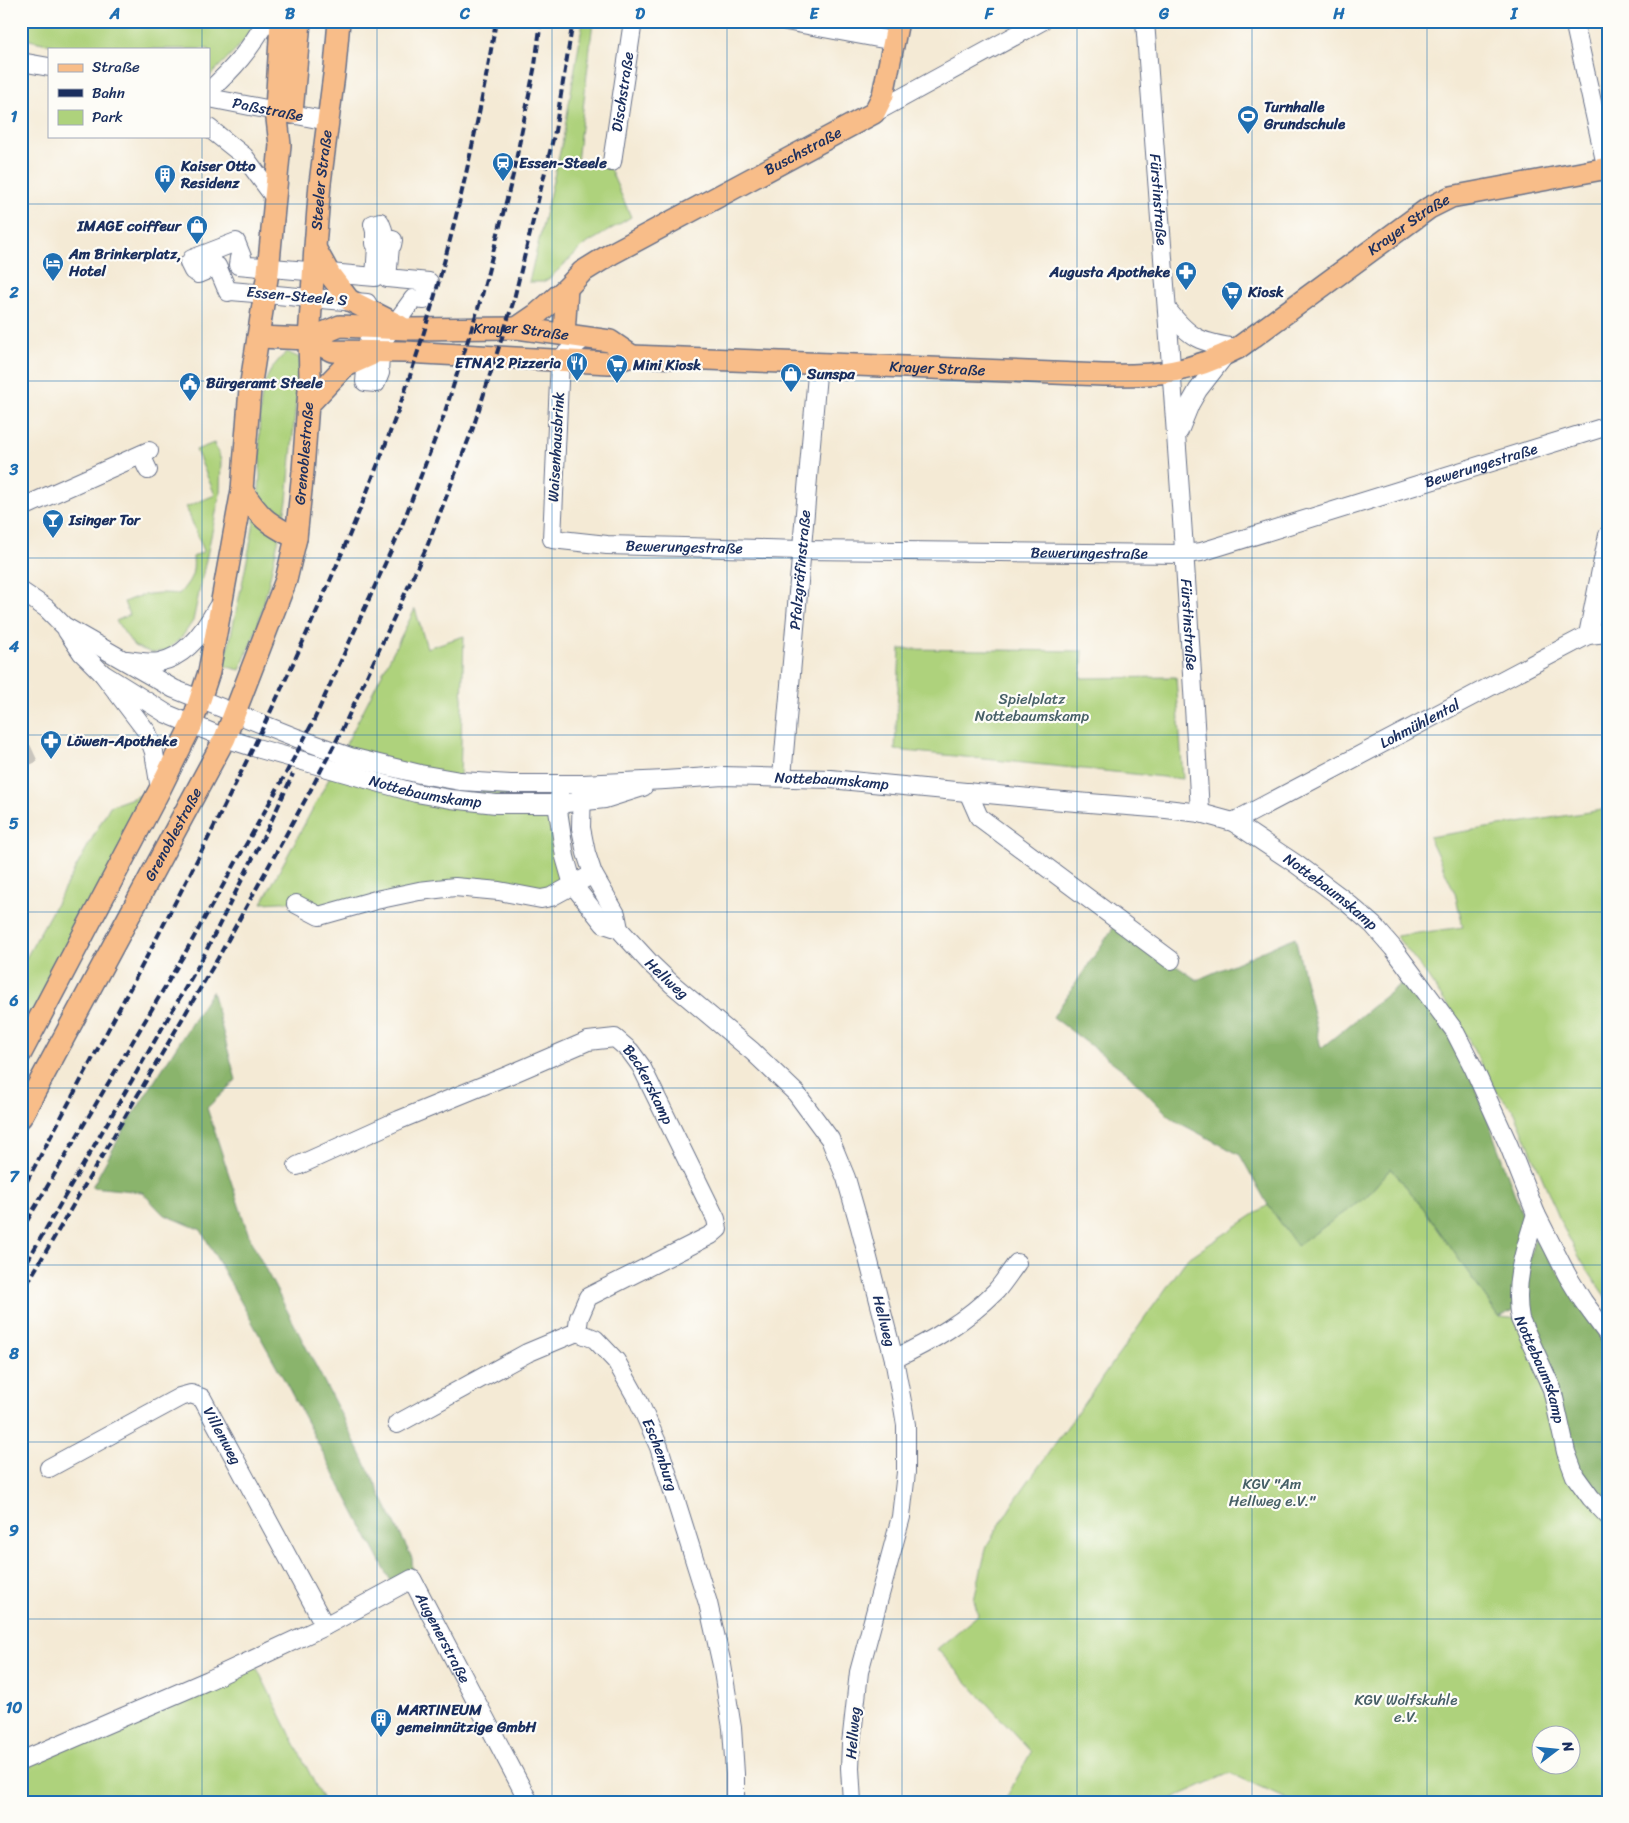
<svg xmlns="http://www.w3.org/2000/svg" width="1629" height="1823" font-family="Sriracha,sans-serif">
  <rect width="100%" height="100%" fill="#fdfcf7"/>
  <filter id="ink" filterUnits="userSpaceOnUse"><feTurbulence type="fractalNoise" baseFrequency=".02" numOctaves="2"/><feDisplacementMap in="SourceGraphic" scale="10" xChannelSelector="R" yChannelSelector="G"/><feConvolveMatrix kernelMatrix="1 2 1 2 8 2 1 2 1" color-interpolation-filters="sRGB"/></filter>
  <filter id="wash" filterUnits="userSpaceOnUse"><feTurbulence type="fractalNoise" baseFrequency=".0096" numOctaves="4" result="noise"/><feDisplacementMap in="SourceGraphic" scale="20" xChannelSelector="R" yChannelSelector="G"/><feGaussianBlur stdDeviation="1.12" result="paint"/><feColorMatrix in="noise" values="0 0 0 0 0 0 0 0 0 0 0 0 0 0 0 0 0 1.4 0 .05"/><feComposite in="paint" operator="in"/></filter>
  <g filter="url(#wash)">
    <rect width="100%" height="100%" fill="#f4ead5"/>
    <!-- green -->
    <path fill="#aed27c" stroke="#64806d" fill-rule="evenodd" d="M21,21H257L246,39L209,77V49H69L21,38Z
      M583,21H593L577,162L610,169L631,217L583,246L550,278L543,282H529L563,139Z
      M287,352L300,358L287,501L269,582L257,628L240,670L224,666C237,607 251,549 259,489C263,456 255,423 263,390C266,375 275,362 287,352Z
      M214,443L221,460L220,494L193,621L182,637L166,651L152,653L134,646L116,621L129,615L124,602C144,593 157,592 179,594C190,581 195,575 193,557L204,551L186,507L215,495L196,450Z
      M415,609L427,648L464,636L460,780L342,752Z
      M900,649L1083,651L1081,678L1176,677L1183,779L895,750Z
      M339,755L411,777L561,785L572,885L559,893L453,885L320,914L299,901L262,903L332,773Z
      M158,789L21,1052V967L110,806Z
      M1608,809V1301L1582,1262L1563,1227L1515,1113L1491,1084L1462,1027L1421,967L1396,936L1463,927L1455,893L1429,837Z
      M1391,1168L1424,1209L1499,1317L1520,1319L1608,1513V1802H1293L1230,1773L1164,1802H1004L1031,1752L937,1649L978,1615L974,1600L987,1545L1017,1497L1187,1259L1268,1205L1297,1245L1366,1197ZM1542,1736H1572V1766H1542Z
      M253,1660L324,1802H21V1762Z"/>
    <!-- forest -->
    <path fill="#8ab46c" stroke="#527265" d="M1115,925L1197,980L1295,937L1321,1048L1409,977L1449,1032L1476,1088L1526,1225L1518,1308L1499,1317L1424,1209L1391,1168L1366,1197L1297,1246L1268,1205L1240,1155L1172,1119L1127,1073L1053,1017Z
      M212,991L236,1080L207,1108L250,1239L347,1426L412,1558L413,1578L394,1587L286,1383L201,1230L163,1214L142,1192L92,1187L124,1129Z
      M1534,1238L1608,1340V1514L1577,1475L1519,1312Z"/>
  </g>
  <g filter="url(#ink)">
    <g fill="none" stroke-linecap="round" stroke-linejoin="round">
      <!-- minor-tunnel -->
      <path stroke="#c9c5bd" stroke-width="18" stroke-dasharray="18 9" stroke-linecap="butt" d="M21,759L34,753"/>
      <!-- minor casing -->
      <g stroke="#677088" stroke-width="20">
        <g id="minor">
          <path d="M786,21L894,41"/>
          <path id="s1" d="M1145,21C1165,285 1186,549 1200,813"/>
          <path d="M1574,21L1608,174"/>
          <path d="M21,62L49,67"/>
          <path d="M209,91C234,68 249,51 266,21"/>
          <path id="s2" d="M209,98L328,121"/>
          <path d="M874,113L1042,21"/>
          <path d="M209,128L244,156L275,198"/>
          <path id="s3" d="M612,162L633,21"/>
          <path d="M380,222L383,230L382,238L393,240L392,245L390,247L387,278L429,282L424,300L413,299L381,343L379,372L380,373L376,383L365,382L371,311L367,303L231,291L228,292L217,266L198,274L196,270L193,271L189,263L192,261V259L236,242L242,257L239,258L238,265L375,277L377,246L375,244V231L373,224Z"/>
          <path d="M1167,309C1190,339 1201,343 1238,348"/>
          <path id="s4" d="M585,337L560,359L552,539L607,545L802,550L1184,554L1201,552L1608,426"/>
          <path d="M1179,431L1190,404L1198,390L1226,354"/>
          <path d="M141,455L148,470"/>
          <path d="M21,508L149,451"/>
          <path id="s5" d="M21,591L46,608L64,626L174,689L297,738L350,757L420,774L460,781L511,784H582L665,780L723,776L830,779L1051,800L1166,809L1200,813L1233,822L1296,864L1343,899L1373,925L1393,948L1454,1030L1474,1069L1509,1146L1536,1214L1567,1275L1583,1301L1608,1335"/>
          <path d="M67,631L82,653L103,674L147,732L154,752L160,789"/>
          <path d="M1588,635L1608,535"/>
          <path d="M127,660C137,661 149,664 159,662C186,657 205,630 217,608"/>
          <path id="s6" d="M103,674L167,714L225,738L253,747L416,793L451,799L496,804H557L605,799L643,787"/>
          <path id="s7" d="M782,777L818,363"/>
          <path id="s8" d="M582,784L581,828L586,853L593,874L616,914L619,929L651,964L672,984L752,1051L796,1093L830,1139L846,1178L860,1227L894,1359L903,1407L906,1425V1472L901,1517L859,1672L851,1744L850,1768L852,1802"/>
          <path d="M968,792L979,817L1171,960"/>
          <path d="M560,794L557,804L561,830L565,857L573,885L604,924L619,929"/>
          <path id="s9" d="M1233,822L1588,635L1608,633"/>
          <path d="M296,904L319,916L376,900L419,891L455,887L499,891L541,899L551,897L593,874"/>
          <path id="s10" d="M297,1166L399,1120L509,1075L588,1041L615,1038L630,1051L641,1066L716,1219L718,1229L711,1235L588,1297L579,1318L577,1332"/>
          <path id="s11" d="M1536,1214C1525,1249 1513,1282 1520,1319L1552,1389L1566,1452L1575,1476L1591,1498L1608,1516"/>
          <path d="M894,1359C932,1341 966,1321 996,1291C1004,1282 1010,1272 1017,1263"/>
          <path id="s12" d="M397,1424L527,1353L577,1332L595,1339L616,1361L639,1402L659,1447L708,1603L722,1665L732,1728L735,1774V1802"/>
          <path id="s13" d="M49,1468L180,1397L191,1394L202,1398L325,1626"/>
          <path id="s14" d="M21,1761L209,1680L325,1626L412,1579L529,1802"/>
        </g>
      </g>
      <!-- major casing -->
      <g stroke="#677088" stroke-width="24">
        <g id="major">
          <path d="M292,113L300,21"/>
          <path d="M315,248L330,275L349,300L400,326"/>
          <path id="s15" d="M517,328L536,315L567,288L582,272L611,254L874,113L883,95L898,21"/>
          <path d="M564,334L567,288"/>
          <path id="s16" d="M258,337L309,339L332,351L405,352L609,363L632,356L1103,375C1157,376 1190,373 1238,348L1429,208L1451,197L1608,168"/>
          <path id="s17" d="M309,339L340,326L406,329L517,328L610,341L632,356"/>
          <path d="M308,405L344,367L371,355"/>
          <path d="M242,490C260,518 267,523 296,538"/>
          <path d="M21,1053L160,789L192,724L209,672L242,490L250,389L268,272L280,145L276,110L281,21"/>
          <path id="s18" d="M21,1117L225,738L286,580L296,538L303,471L310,376L309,339L315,247L320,183L335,67L339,21"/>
        </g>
      </g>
      <!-- minor -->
      <use href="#minor" stroke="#fff" stroke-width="18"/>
      <!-- major -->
      <use href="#major" stroke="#f8bd89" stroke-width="21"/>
      <!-- rail -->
      <path stroke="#1b2f5e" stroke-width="4" stroke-dasharray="8 4" stroke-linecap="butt" d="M21,1192C158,936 301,679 400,405C444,280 474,151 496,21
        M21,1231L185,953L284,777L314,720L399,533L443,418L481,299L513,175L535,65L541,21
        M21,1272L201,961L269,826L293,774
        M21,1294L218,958L309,793L341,732L428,544L473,428L513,303L555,131L573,21"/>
    </g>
  </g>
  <!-- grid -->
  <path fill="none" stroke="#1f6fb2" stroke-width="1" stroke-opacity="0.55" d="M202,21V49M377,21V1802M552,21V1802M727,21V1802M902,21V1802M1077,21V1802M1252,21V1802M1427,21V1802M202,136V1802M21,204H1608M21,381H1608M21,558H1608M21,735H1608M21,912H1608M21,1088H1608M21,1265H1608M21,1442H1608M21,1619H1608"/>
  <!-- icons -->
  <defs>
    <g id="stadium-pin" transform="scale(1.125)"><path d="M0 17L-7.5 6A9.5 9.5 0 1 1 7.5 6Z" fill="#1f6fb2" stroke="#fdfcf7"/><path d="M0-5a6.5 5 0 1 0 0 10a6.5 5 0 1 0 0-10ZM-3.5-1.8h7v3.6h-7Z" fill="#fff"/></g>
    <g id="station-pin" transform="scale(1.125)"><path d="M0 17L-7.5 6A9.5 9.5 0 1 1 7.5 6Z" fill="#1f6fb2" stroke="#fdfcf7"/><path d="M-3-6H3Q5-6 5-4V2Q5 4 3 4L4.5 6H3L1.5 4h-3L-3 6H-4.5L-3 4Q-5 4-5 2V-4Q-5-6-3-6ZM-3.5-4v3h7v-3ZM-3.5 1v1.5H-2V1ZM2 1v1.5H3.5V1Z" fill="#fff"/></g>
    <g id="building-pin" transform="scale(1.125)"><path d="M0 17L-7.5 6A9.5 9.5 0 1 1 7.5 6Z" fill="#1f6fb2" stroke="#fdfcf7"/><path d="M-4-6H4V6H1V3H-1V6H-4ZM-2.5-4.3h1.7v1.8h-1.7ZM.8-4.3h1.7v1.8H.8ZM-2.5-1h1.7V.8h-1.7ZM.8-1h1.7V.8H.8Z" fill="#fff"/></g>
    <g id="shop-pin" transform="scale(1.125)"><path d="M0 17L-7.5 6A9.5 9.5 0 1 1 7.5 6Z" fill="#1f6fb2" stroke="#fdfcf7"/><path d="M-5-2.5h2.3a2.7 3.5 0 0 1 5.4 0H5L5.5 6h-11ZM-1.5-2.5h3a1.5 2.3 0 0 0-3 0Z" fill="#fff"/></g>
    <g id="hotel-pin" transform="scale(1.125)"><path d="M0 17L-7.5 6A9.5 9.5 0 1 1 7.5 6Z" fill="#1f6fb2" stroke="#fdfcf7"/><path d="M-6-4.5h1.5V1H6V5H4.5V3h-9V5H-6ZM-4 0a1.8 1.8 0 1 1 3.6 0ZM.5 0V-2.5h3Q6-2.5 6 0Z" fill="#fff"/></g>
    <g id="pharmacy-pin" transform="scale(1.125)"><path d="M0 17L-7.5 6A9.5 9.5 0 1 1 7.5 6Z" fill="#1f6fb2" stroke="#fdfcf7"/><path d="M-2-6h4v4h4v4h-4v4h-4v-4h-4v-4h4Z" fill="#fff"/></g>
    <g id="supermarket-pin" transform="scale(1.125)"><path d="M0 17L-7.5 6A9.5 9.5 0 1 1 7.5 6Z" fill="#1f6fb2" stroke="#fdfcf7"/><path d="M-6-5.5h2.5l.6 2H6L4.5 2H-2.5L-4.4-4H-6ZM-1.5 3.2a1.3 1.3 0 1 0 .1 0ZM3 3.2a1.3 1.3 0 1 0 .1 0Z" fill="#fff"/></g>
    <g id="restaurant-pin" transform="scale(1.125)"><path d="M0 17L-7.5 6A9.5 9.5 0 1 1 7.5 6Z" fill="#1f6fb2" stroke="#fdfcf7"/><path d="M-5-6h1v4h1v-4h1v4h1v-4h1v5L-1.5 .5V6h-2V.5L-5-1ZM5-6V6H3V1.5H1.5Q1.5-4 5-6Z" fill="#fff"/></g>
    <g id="civic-pin" transform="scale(1.125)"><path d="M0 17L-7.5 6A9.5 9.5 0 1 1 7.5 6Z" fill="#1f6fb2" stroke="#fdfcf7"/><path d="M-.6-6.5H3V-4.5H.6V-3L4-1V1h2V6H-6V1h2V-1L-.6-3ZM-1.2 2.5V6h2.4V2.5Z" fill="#fff"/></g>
    <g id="bar-pin" transform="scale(1.125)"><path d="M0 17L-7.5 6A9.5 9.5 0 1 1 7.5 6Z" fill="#1f6fb2" stroke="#fdfcf7"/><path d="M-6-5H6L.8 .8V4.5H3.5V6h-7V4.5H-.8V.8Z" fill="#fff"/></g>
  </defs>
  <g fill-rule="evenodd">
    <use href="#stadium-pin" x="1248" y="116"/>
    <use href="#station-pin" x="503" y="163"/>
    <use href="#building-pin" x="165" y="175"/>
    <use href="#shop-pin" x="197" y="226"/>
    <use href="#hotel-pin" x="53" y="263"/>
    <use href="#pharmacy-pin" x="1186" y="272"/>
    <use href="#supermarket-pin" x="1232" y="292"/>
    <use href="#restaurant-pin" x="577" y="363"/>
    <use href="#supermarket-pin" x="617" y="365"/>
    <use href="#shop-pin" x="791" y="374"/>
    <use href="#civic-pin" x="190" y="383"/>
    <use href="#bar-pin" x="53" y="520"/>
    <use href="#pharmacy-pin" x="51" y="741"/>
    <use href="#building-pin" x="381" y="1719"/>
  </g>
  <g text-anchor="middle" stroke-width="4.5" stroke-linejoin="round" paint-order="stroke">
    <!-- street labels -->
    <g font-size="15" fill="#1b2f5e" stroke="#fdfcf7">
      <text dy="5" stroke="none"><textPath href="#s3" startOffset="71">Dischstraße</textPath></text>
      <text dy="5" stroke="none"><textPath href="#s2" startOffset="60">Paßstraße</textPath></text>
      <text dy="5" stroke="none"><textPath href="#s15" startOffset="338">Buschstraße</textPath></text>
      <text dy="5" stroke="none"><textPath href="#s18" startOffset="1002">Steeler Straße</textPath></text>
      <text dy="5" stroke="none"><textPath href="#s1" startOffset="179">Fürstinstraße</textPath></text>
      <text dy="5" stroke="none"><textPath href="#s16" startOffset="1200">Krayer Straße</textPath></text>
      <text transform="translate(297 296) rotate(5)" y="5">Essen-Steele S</text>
      <text dy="5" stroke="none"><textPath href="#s17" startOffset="215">Krayer Straße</textPath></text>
      <text dy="5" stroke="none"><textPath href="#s16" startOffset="684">Krayer Straße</textPath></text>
      <text transform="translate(556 447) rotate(-87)" y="5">Waisenhausbrink</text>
      <text dy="5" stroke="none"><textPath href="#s18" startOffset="728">Grenoblestraße</textPath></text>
      <text dy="5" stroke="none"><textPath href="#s4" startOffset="1156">Bewerungestraße</textPath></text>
      <text dy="5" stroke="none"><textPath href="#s4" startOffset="346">Bewerungestraße</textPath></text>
      <text dy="5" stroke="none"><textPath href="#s4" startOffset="751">Bewerungestraße</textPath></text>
      <text dy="5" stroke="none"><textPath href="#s7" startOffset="208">Pfalzgräfinstraße</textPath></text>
      <text dy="5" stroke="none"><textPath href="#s1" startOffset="605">Fürstinstraße</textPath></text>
      <text dy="5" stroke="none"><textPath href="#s9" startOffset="211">Lohmühlental</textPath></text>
      <text dy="5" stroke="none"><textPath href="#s5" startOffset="856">Nottebaumskamp</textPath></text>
      <text dy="5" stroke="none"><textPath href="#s6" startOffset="346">Nottebaumskamp</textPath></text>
      <text dy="5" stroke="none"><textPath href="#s18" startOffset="321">Grenoblestraße</textPath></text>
      <text dy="5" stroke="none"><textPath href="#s5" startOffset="1380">Nottebaumskamp</textPath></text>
      <text dy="5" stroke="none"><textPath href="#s8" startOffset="222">Hellweg</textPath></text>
      <text dy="5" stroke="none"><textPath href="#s10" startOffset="402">Beckerskamp</textPath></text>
      <text dy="5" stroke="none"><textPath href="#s8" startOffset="642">Hellweg</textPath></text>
      <text dy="5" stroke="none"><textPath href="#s11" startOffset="162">Nottebaumskamp</textPath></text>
      <text dy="5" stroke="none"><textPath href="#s13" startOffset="215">Villenweg</textPath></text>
      <text dy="5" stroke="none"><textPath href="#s12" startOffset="356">Eschenburg</textPath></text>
      <text dy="5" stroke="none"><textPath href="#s14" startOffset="498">Augenerstraße</textPath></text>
      <text transform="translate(853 1733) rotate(-85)" y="5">Hellweg</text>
    </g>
    <!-- poi labels -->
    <g font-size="15" font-weight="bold" fill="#1b2f5e" stroke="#fdfcf7" text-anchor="start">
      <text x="1264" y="112">Turnhalle<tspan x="1264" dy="17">Grundschule</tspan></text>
      <text x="519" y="168">Essen-Steele</text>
      <text x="181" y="171">Kaiser Otto<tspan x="181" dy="17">Residenz</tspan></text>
      <text x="181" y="231" text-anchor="end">IMAGE coiffeur</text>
      <text x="69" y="259">Am Brinkerplatz,<tspan x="69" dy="17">Hotel</tspan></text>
      <text x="1170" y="277" text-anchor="end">Augusta Apotheke</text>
      <text x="1248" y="297">Kiosk</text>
      <text x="561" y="368" text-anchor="end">ETNA 2 Pizzeria</text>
      <text x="633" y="370">Mini Kiosk</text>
      <text x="807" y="379">Sunspa</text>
      <text x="206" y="388">Bürgeramt Steele</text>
      <text x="69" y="525">Isinger Tor</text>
      <text x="67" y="746">Löwen-Apotheke</text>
      <text x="397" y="1715">MARTINEUM<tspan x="397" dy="17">gemeinnützige GmbH</tspan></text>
    </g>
    <!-- park labels -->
    <g font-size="15" fill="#476067" stroke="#fdfcf7">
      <text x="1032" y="704">Spielplatz<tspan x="1032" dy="17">Nottebaumskamp</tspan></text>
      <text x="1272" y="1489">KGV "Am<tspan x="1272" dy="17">Hellweg e.V."</tspan></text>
      <text x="1406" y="1705">KGV Wolfskuhle<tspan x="1406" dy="17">e.V.</tspan></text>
    </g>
  </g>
  <!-- margin -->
  <rect width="1629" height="1823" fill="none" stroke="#fdfcf7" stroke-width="55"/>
  <!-- legend -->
  <rect x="48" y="48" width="162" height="90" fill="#fdfcf7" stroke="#a3aaba"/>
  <rect x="58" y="64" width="25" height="8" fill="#f8bd89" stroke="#a3aaba"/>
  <text x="92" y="72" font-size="15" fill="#1b2f5e">Straße</text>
  <rect x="58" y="89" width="25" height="8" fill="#1b2f5e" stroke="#a3aaba"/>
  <text x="92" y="98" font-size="15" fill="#1b2f5e">Bahn</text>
  <rect x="58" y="110" width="25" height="15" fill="#aed27c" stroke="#a3aaba"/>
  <text x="92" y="122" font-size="15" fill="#1b2f5e">Park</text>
  <!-- north arrow -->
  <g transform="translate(1556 1750) rotate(74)"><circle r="24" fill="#fdfcf7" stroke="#a3aaba"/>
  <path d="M0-4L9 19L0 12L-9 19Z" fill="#1f6fb2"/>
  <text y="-8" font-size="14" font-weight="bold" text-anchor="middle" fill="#1b2f5e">N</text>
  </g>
  <rect x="28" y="28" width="1574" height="1768" fill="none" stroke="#1f6fb2" stroke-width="2"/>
  <g font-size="16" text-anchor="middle" font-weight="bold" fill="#1f6fb2">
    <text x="115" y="19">A</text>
    <text x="290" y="19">B</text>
    <text x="465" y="19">C</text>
    <text x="640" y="19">D</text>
    <text x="814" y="19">E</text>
    <text x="989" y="19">F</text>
    <text x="1164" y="19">G</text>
    <text x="1339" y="19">H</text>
    <text x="1514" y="19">I</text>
    <text x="14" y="122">1</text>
    <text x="14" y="298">2</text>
    <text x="14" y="475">3</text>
    <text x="14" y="652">4</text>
    <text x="14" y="829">5</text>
    <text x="14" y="1006">6</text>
    <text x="14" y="1182">7</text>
    <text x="14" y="1359">8</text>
    <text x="14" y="1536">9</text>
    <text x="14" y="1713">10</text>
  </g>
</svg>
